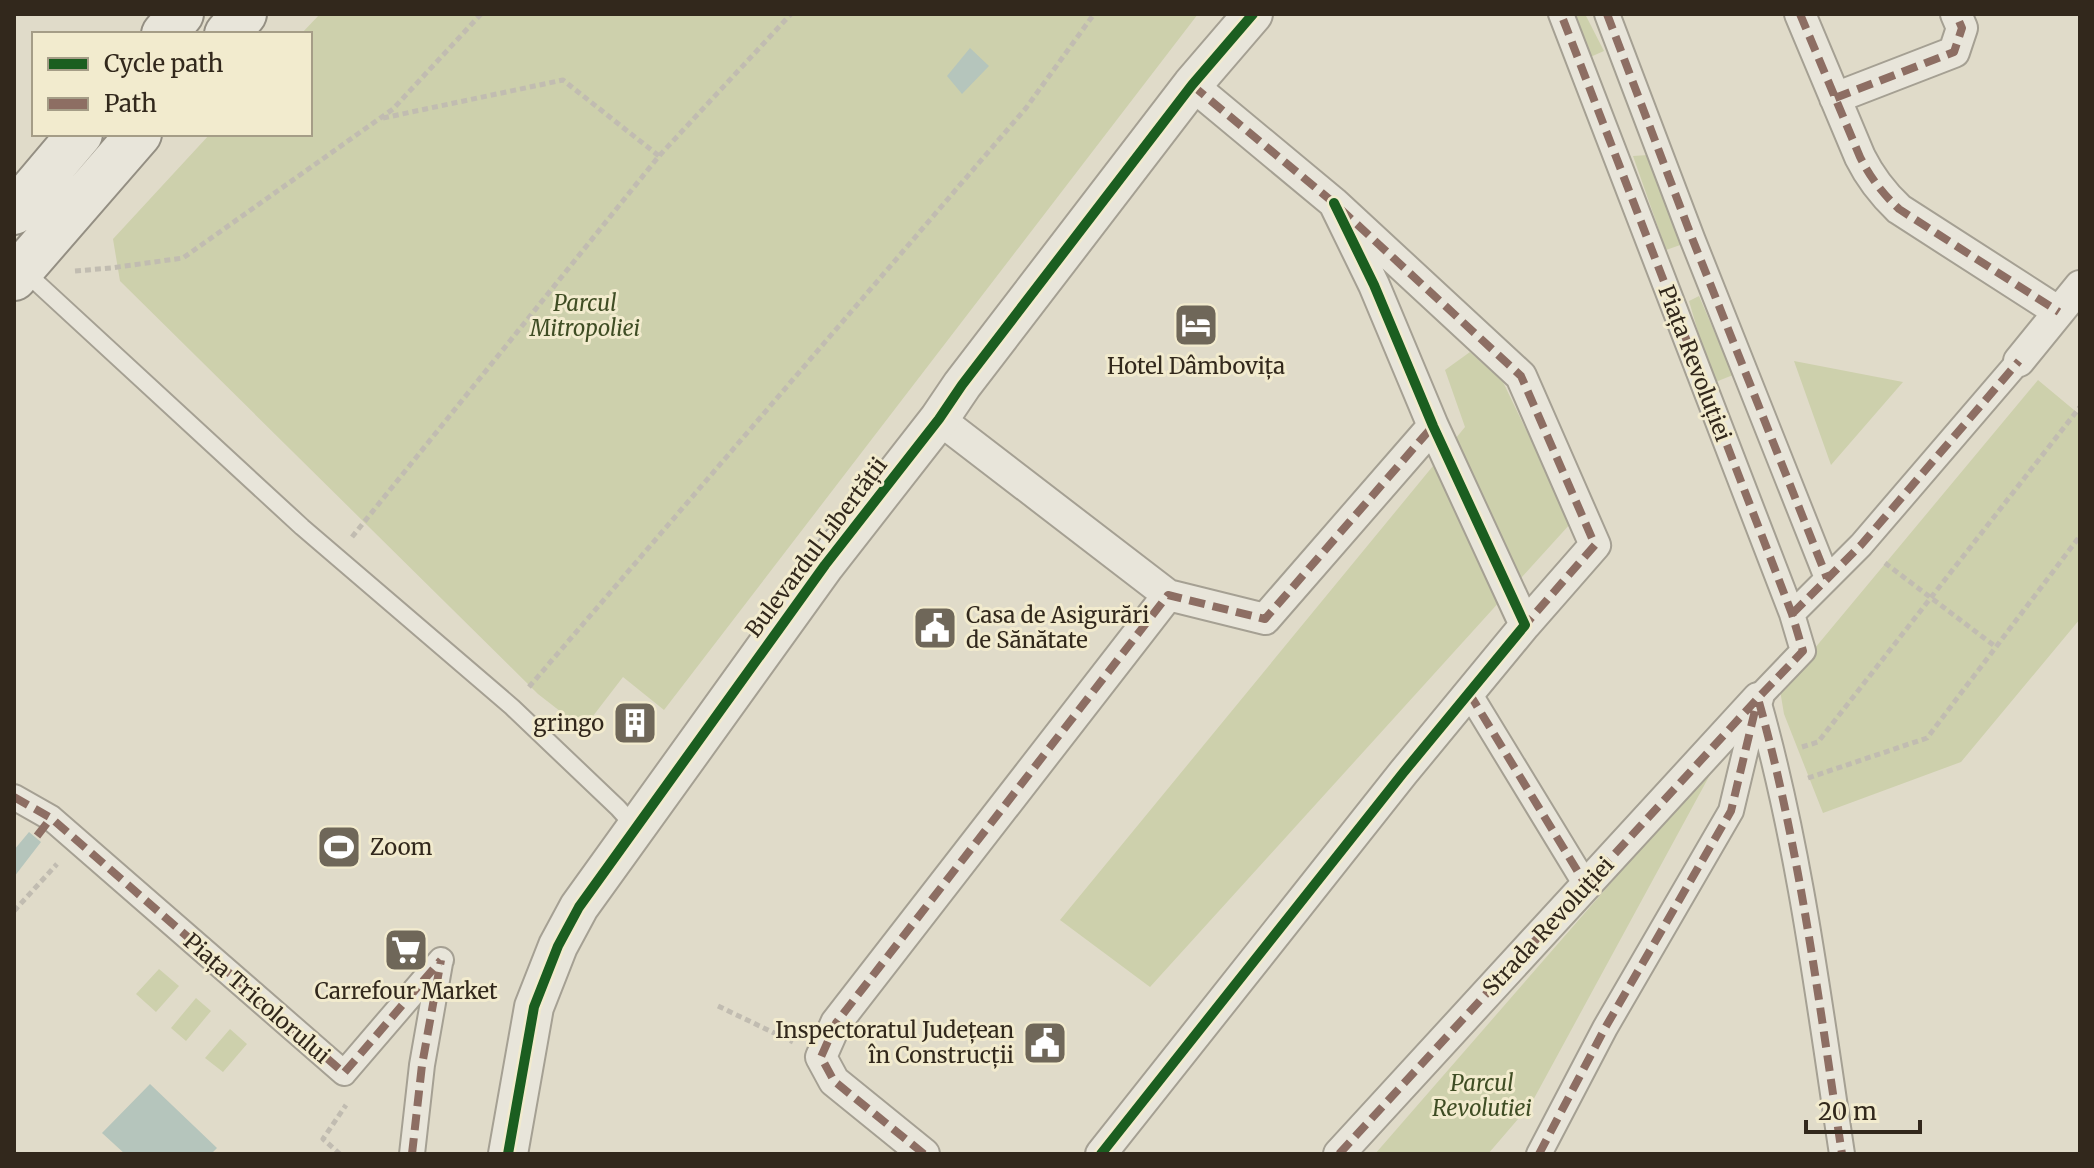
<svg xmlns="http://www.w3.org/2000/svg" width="2094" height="1168" font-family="Merriweather,serif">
  <rect width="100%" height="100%" fill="#e0dbc9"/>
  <!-- green -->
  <path fill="#cdd0ac" d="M320,14H1198L664,710L623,677L583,729L538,694L120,281L113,239L210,134H310V34H301Z
    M1573,14H1585L1604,51L1588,58Z
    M1648,155L1683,244L1666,250L1633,156Z
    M1699,296L1733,375L1713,383L1689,301Z
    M1470,352L1503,382L1571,523L1150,987L1060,920L1465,427L1445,370Z
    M1794,361L1903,382L1831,465Z
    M2038,380L2080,415V619L1961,762L1823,813L1784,714L1780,690Z
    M1718,760L1531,1104L1488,1154H1375Z
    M159,969L179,986L156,1012L136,994Z
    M196,998L211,1011L186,1041L171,1028Z
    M230,1029L247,1044L223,1072L205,1058Z"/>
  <!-- water -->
  <path fill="#b5c5bc" d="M970,48L989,66L962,94L947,76Z
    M29,832L41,842L14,877V850Z
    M150,1084L217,1148L211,1154H125L102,1133Z"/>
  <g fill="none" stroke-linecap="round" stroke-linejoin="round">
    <!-- service casing -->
    <g stroke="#a5a093" stroke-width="20">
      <path id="service" d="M22,269L302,527L512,707L618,808L636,828"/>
    </g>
    <!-- pedestrian casing -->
    <g stroke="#a5a093" stroke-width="28">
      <path id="pedestrian" d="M1561,14L1792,614L1803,651L1758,698
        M1607,14L1692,238L1827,578
        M1792,614L1861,545L2019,361
        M1469,693L1586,885
        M1758,700C1800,848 1819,1002 1842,1154
        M14,797L51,818L344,1073L441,960
        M412,1154L422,1065L440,963
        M1539,1154L1605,1028L1731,811L1758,698"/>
    </g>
    <!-- minor casing -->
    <g stroke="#a5a093" stroke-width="34">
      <path id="minor" d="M1800,14L1860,157C1870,177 1882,193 1899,209L2059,312
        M1192,85L1334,203L1521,376L1595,545L1525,625
        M1835,98L1954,52L1962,28L1956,14
        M2019,361L2080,286
        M939,419L1168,595
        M924,1154L834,1081L821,1057L836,1023L1168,595L1265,619L1433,426
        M1101,1154L1403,773L1525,625L1433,426L1374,285L1334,203
        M1339,1154L1758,698"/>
    </g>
    <!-- tertiary casing -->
    <g stroke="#a5a093" stroke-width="42">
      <path id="tertiary" d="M508,1154L534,1007L558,946L579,907L825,565L939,419L962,385L1192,85L1253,14"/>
    </g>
    <!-- secondary casing -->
    <g stroke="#948f83" stroke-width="48">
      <path id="secondary" d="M164,34L181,14
        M227,34L244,14
        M14,212L80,134
        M14,278L139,134"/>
    </g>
    <!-- path -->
    <path stroke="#c1bcb1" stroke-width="5" stroke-dasharray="6 4" stroke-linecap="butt" d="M383,118L563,80L659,156
      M75,271L111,268L183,258L393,109L481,14
      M352,537L659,156L791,14
      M1885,563L1996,647
      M529,687L1026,108L1094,14
      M1802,747L1818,742L2080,407
      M1808,778L1927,738L2080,536
      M14,911L57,864
      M718,1006L793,1042
      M340,1154L323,1139L346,1105"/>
    <!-- service -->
    <use href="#service" stroke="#e8e5da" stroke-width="16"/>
    <!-- pedestrian -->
    <use href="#pedestrian" stroke="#e8e5da" stroke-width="24"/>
    <!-- minor -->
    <use href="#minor" stroke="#e8e5da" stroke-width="30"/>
    <!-- tertiary -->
    <use href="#tertiary" stroke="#e8e5da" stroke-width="38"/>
    <!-- secondary -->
    <use href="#secondary" stroke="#e8e5da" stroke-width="44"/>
    <!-- quiet -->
    <path stroke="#8d6e63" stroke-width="8" stroke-dasharray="16 8" stroke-linecap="butt" d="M1607,14L1692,238L1827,578
      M1800,14L1860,157C1870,177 1882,193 1899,209L2059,312
      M1192,85L1334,203L1521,376L1595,545L1525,625
      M1835,98L1954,52L1962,28L1956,14
      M1792,614L1861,545L2019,361
      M1469,693L1586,885
      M1759,702C1800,849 1819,1003 1842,1154
      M14,797L51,818L344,1073L441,960
      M37,836L51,818
      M412,1154L422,1065L441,960
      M924,1154L834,1081L821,1057L836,1023L1168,595L1265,619L1433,426
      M1339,1154L1758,698L1803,651L1792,614L1561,14
      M1539,1154L1605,1028L1731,811L1757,702"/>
    <!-- cycleway casing -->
    <g stroke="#f2ebce" stroke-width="15">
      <path id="cycleway" d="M508,1154L534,1007L558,946L579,907L825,565L939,419L962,385L1192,85L1253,14
        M1101,1154L1403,773L1525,625L1433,426L1374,285L1334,203"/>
    </g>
    <!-- cycleway -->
    <use href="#cycleway" stroke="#1b5e20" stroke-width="10"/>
  </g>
  <!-- icons -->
  <defs>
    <g id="hotel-square" transform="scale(2.3)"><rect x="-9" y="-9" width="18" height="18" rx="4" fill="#6f6759" stroke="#f2ebce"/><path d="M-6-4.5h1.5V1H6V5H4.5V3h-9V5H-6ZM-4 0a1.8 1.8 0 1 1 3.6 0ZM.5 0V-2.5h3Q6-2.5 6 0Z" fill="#fff"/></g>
    <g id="civic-square" transform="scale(2.3)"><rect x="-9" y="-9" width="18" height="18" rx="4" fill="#6f6759" stroke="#f2ebce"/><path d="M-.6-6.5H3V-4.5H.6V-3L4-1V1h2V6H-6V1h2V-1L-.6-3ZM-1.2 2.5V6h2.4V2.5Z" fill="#fff"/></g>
    <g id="building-square" transform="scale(2.3)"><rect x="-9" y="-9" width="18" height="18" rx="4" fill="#6f6759" stroke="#f2ebce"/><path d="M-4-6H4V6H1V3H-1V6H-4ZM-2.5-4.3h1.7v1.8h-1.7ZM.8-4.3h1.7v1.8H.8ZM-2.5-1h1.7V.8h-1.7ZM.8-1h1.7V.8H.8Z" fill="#fff"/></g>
    <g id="stadium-square" transform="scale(2.3)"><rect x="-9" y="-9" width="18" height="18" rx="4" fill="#6f6759" stroke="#f2ebce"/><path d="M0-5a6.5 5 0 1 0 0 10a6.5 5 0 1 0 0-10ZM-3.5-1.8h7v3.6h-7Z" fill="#fff"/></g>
    <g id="supermarket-square" transform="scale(2.3)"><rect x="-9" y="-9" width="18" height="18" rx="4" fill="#6f6759" stroke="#f2ebce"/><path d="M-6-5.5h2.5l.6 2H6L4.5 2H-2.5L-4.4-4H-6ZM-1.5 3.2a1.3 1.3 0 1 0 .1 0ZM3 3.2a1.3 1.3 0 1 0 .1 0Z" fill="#fff"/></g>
  </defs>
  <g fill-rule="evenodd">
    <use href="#hotel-square" x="1196" y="325"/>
    <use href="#civic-square" x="935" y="628"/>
    <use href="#building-square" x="635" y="723"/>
    <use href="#stadium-square" x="339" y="847"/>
    <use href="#supermarket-square" x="406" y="950"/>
    <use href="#civic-square" x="1045" y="1043"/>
  </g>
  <g text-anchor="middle" stroke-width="6" stroke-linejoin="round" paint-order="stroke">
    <!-- park labels -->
    <g font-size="22" font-style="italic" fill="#3f4d24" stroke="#f2ebce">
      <text x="585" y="311">Parcul<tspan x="585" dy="25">Mitropoliei</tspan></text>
      <text x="1482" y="1091">Parcul<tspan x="1482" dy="25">Revolutiei</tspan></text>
    </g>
    <!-- street labels -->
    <g font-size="22" fill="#32281c" stroke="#f2ebce">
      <text transform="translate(1695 363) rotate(69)" y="8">Piața Revoluției</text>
      <text transform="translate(816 547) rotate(-53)" y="8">Bulevardul Libertății</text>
      <text transform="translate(1548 926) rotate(-47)" y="8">Strada Revoluției</text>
      <text transform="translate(257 998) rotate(41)" y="8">Piața Tricolorului</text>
    </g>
    <!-- poi labels -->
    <g font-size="22" fill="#32281c" stroke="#f2ebce">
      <text x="1196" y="374">Hotel Dâmbovița</text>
      <text x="966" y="623" text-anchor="start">Casa de Asigurări<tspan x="966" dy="25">de Sănătate</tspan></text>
      <text x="604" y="731" text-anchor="end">gringo</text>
      <text x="370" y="855" text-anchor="start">Zoom</text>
      <text x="406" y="999">Carrefour Market</text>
      <text x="1014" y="1038" text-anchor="end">Inspectoratul Județean<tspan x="1014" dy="25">în Construcții</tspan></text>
    </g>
  </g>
  <!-- border -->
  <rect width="2094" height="1168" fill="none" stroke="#32281c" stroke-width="32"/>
  <!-- legend -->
  <rect x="32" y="32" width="280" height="104" fill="#f2ebce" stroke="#a59d87" stroke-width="2"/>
  <rect x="48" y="58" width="40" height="12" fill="#1b5e20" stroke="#a59d87" stroke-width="2"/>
  <text x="104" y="72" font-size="24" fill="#32281c">Cycle path</text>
  <rect x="48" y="98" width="40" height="12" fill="#8d6e63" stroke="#a59d87" stroke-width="2"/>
  <text x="104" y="112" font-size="24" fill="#32281c">Path</text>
  <!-- scale -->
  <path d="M1806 1120v12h114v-12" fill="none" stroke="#32281c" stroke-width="4"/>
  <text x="1818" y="1120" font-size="24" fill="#32281c" stroke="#f2ebce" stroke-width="6" paint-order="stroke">20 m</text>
</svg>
